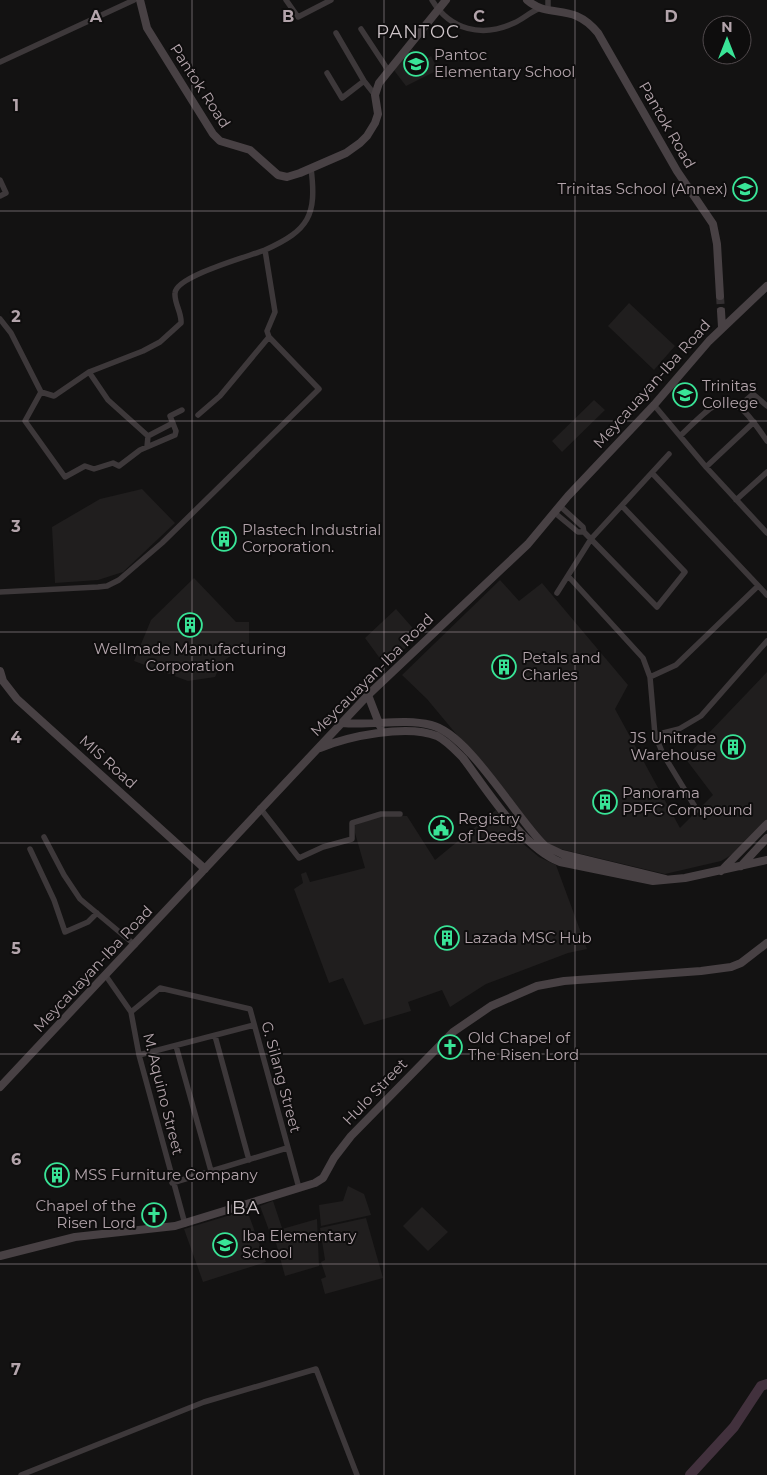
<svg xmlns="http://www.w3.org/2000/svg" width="767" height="1475" font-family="Montserrat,sans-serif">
  <rect width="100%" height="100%" fill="#131212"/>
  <!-- built -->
  <path fill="#201e1e" d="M412,49L425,60L431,56L438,70L406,86L393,69Z
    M629,303L675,346L654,370L608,326Z
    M594,400L605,410L562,452L552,441Z
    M142,489L175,523L123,572L98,580L55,583L52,527L100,499Z
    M194,578L236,622H249V643L222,662L215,677L188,681L134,661L151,620Z
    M500,580L519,601L542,583L628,685L615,709L680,828L713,795L685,758L767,672V820L733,854L721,861L665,874L556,848L547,843L427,699L402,675Z
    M396,609L418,634L387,668L365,638Z
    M496,810L521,842L539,857L556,865L587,949L568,953L486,984L450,1007L442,990L408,1002L411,1011L364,1025L343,978L329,983L294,889L303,883L301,874L306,872L310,882L365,868L353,826L382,815L407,816L435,860Z
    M348,1186L364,1194L371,1215L321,1226L319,1205L343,1201Z
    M273,1201L282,1228L275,1231L317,1219L319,1266L285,1276L273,1232L270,1233L260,1206Z
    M422,1207L448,1232L428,1251L403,1226Z
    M247,1210L266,1262L203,1282L184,1229Z
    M366,1218L383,1278L325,1294L321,1279L326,1277L321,1262L325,1260L320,1228Z"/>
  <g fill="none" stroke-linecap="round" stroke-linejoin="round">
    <!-- river -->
    <path stroke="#42313d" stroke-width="10" d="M690,1475L734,1427L761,1386L767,1384"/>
    <!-- secondary-tunnel -->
    <path stroke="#332f31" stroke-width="8" stroke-dasharray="8 4" stroke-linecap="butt" d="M720,296L721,311"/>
    <!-- street -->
    <path stroke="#3d383a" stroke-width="5.5" d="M286,0L298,17L331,0
      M432,0C450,30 482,38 514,23C523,19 529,13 538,9
      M548,0V9
      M361,29L388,70
      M336,33L364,81L375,95
      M0,62L134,0
      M327,73L342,98L364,81
      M0,180L6,193L0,196
      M0,319L11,333L41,392L54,396L89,372L143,351L160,342L181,323C182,313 174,303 175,293C176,276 250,256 265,250
      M89,372L108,400L148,436
      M41,392L25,421L65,477L85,466L94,469L113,463L119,466L140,450L175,435L176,431L170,416L182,410
      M654,405L706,467L767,533
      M738,407L753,394L767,406
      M198,415L220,396L269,337
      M680,436C724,394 729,385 767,441
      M147,447L148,436L173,423
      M706,467L754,422
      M652,473L767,595
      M736,500L767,472
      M560,506L583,527L584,532L657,607L685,572L622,506
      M555,513L578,532H584
      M568,576L643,658L650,677L655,735L663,754L697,810
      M0,592L98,587L107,586L119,580L162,543L319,389L269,337L267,331L275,312L265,250C309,230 317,216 311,168
      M557,593L591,539L669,454
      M650,677L676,665L758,586
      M655,735L679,729L701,716L767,641
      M260,808L299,858L323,847L352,839V823L381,814H400
      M44,837L64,875L80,899L135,945
      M30,849L54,900L65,932L88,922L97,913
      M106,976L131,1012L139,1055L185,1224
      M131,1012L160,988L250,1009L299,1188
      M215,1036L249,1160
      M176,1046L211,1171
      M139,1055L254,1025
      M172,1183L287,1148
      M21,1475L204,1402L316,1369L357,1475"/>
    <!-- secondary -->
    <path stroke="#484144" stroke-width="8" d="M140,0L147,28L213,134L220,141L250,150L278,175L287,177L300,173L346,153L360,143L367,136L375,123L378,114L375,95L379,83L446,0
      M527,0C550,20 572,1 598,33L677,171L713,224L717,244L720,296
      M721,311L722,327
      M0,671L3,681L17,699L205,869
      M368,695L380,726
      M342,723C371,726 403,718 431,725C469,734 515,817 545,846L562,854L665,879
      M320,748C349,736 407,724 437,736C447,741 455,750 463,758C487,790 523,848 560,862L653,881L685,878L767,860
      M741,866L767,838
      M721,871L767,824
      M0,1087L368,695L528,544L568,496L654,405L709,341L767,286
      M0,1256L75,1237L175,1226L315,1183L323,1178L334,1158L351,1136L453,1032L491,1006L537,986L564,981L701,971L731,967L741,963L767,943"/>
  </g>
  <!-- grid -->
  <path fill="none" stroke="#b3a4ab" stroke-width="1" stroke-opacity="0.55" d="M192,0V1475M384,0V1475M575,0V1475M0,211H767M0,421H767M0,632H767M0,843H767M0,1054H767M0,1264H767"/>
  <!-- icons -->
  <defs>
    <g id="school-ring" transform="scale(1.25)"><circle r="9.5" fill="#0e0d0d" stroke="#39e497" stroke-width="1.5"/><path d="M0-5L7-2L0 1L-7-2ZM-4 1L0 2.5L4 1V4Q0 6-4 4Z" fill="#39e497"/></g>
    <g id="building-ring" transform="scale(1.25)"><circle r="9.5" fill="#0e0d0d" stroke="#39e497" stroke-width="1.5"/><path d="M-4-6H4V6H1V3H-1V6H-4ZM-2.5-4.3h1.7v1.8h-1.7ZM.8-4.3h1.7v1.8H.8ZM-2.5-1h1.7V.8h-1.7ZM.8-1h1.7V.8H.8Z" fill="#39e497"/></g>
    <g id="civic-ring" transform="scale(1.25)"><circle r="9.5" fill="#0e0d0d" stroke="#39e497" stroke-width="1.5"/><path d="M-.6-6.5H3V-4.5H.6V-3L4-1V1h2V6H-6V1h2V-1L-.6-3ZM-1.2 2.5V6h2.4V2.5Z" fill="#39e497"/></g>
    <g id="church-ring" transform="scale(1.25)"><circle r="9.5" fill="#0e0d0d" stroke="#39e497" stroke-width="1.5"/><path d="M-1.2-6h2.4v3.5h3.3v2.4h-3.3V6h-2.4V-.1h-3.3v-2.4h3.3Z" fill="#39e497"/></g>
  </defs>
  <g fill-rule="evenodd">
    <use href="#school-ring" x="416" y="64"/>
    <use href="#school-ring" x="745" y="189"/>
    <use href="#school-ring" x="685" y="395"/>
    <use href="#building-ring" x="224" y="539"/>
    <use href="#building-ring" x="190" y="625"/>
    <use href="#building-ring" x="504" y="667"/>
    <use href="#building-ring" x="733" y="747"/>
    <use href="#building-ring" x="605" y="802"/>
    <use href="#civic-ring" x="441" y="828"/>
    <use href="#building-ring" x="447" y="938"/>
    <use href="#church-ring" x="450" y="1047"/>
    <use href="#building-ring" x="57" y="1175"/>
    <use href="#church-ring" x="154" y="1215"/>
    <use href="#school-ring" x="225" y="1245"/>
  </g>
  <g text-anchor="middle" stroke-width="4" stroke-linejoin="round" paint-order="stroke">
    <!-- poi labels -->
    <g font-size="15" fill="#b3a4ab" stroke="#0e0d0d" text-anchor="start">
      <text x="434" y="60">Pantoc<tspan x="434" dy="17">Elementary School</tspan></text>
      <text x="728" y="194" text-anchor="end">Trinitas School (Annex)</text>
      <text x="702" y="391">Trinitas<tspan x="702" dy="17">College</tspan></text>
      <text x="242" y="535">Plastech Industrial<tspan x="242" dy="17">Corporation.</tspan></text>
      <text x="190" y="654" text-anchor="middle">Wellmade Manufacturing<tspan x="190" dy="17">Corporation</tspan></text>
      <text x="522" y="663">Petals and<tspan x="522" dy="17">Charles</tspan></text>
      <text x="716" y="743" text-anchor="end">JS Unitrade<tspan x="716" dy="17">Warehouse</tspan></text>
      <text x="622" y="798">Panorama<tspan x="622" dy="17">PPFC Compound</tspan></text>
      <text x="458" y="824">Registry<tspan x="458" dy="17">of Deeds</tspan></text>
      <text x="464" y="943">Lazada MSC Hub</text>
      <text x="468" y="1043">Old Chapel of<tspan x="468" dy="17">The Risen Lord</tspan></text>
      <text x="74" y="1180">MSS Furniture Company</text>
      <text x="136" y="1211" text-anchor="end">Chapel of the<tspan x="136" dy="17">Risen Lord</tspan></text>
      <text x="242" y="1241">Iba Elementary<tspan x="242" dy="17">School</tspan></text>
    </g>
    <!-- street labels -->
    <g font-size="15" fill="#b3a4ab" stroke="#0e0d0d">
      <text transform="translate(200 86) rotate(57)" y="5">Pantok Road</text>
      <text transform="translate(667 125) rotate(60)" y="5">Pantok Road</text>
      <text transform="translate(652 384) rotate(-48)" y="5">Meycauayan-Iba Road</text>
      <text transform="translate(372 675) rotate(-45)" y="5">Meycauayan-Iba Road</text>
      <text transform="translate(108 762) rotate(42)" y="5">MIS Road</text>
      <text transform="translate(93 969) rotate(-47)" y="5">Meycauayan-Iba Road</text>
      <text transform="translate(281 1077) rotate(75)" y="5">G. Silang Street</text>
      <text transform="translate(375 1092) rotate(-46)" y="5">Hulo Street</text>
      <text transform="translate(163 1094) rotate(76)" y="5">M. Aquino Street</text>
    </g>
    <!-- quarter labels -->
    <g font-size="18" letter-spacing="1" fill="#cfc5c9" stroke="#0e0d0d">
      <text x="418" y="38">PANTOC</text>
      <text x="243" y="1214">IBA</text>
    </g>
  </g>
  <g font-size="16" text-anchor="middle" font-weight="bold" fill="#b3a4ab" stroke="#0e0d0d" stroke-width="4" stroke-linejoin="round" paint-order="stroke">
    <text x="96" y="22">A</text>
    <text x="288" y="22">B</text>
    <text x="479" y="22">C</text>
    <text x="671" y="22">D</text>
    <text x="16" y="111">1</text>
    <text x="16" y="322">2</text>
    <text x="16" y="532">3</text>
    <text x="16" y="743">4</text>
    <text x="16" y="954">5</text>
    <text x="16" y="1165">6</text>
    <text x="16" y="1375">7</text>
  </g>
  <!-- north arrow -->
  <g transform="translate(727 40)"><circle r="24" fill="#0e0d0d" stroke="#50494c"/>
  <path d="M0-4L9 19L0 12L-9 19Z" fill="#39e497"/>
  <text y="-8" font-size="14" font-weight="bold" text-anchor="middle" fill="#b3a4ab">N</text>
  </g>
</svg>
